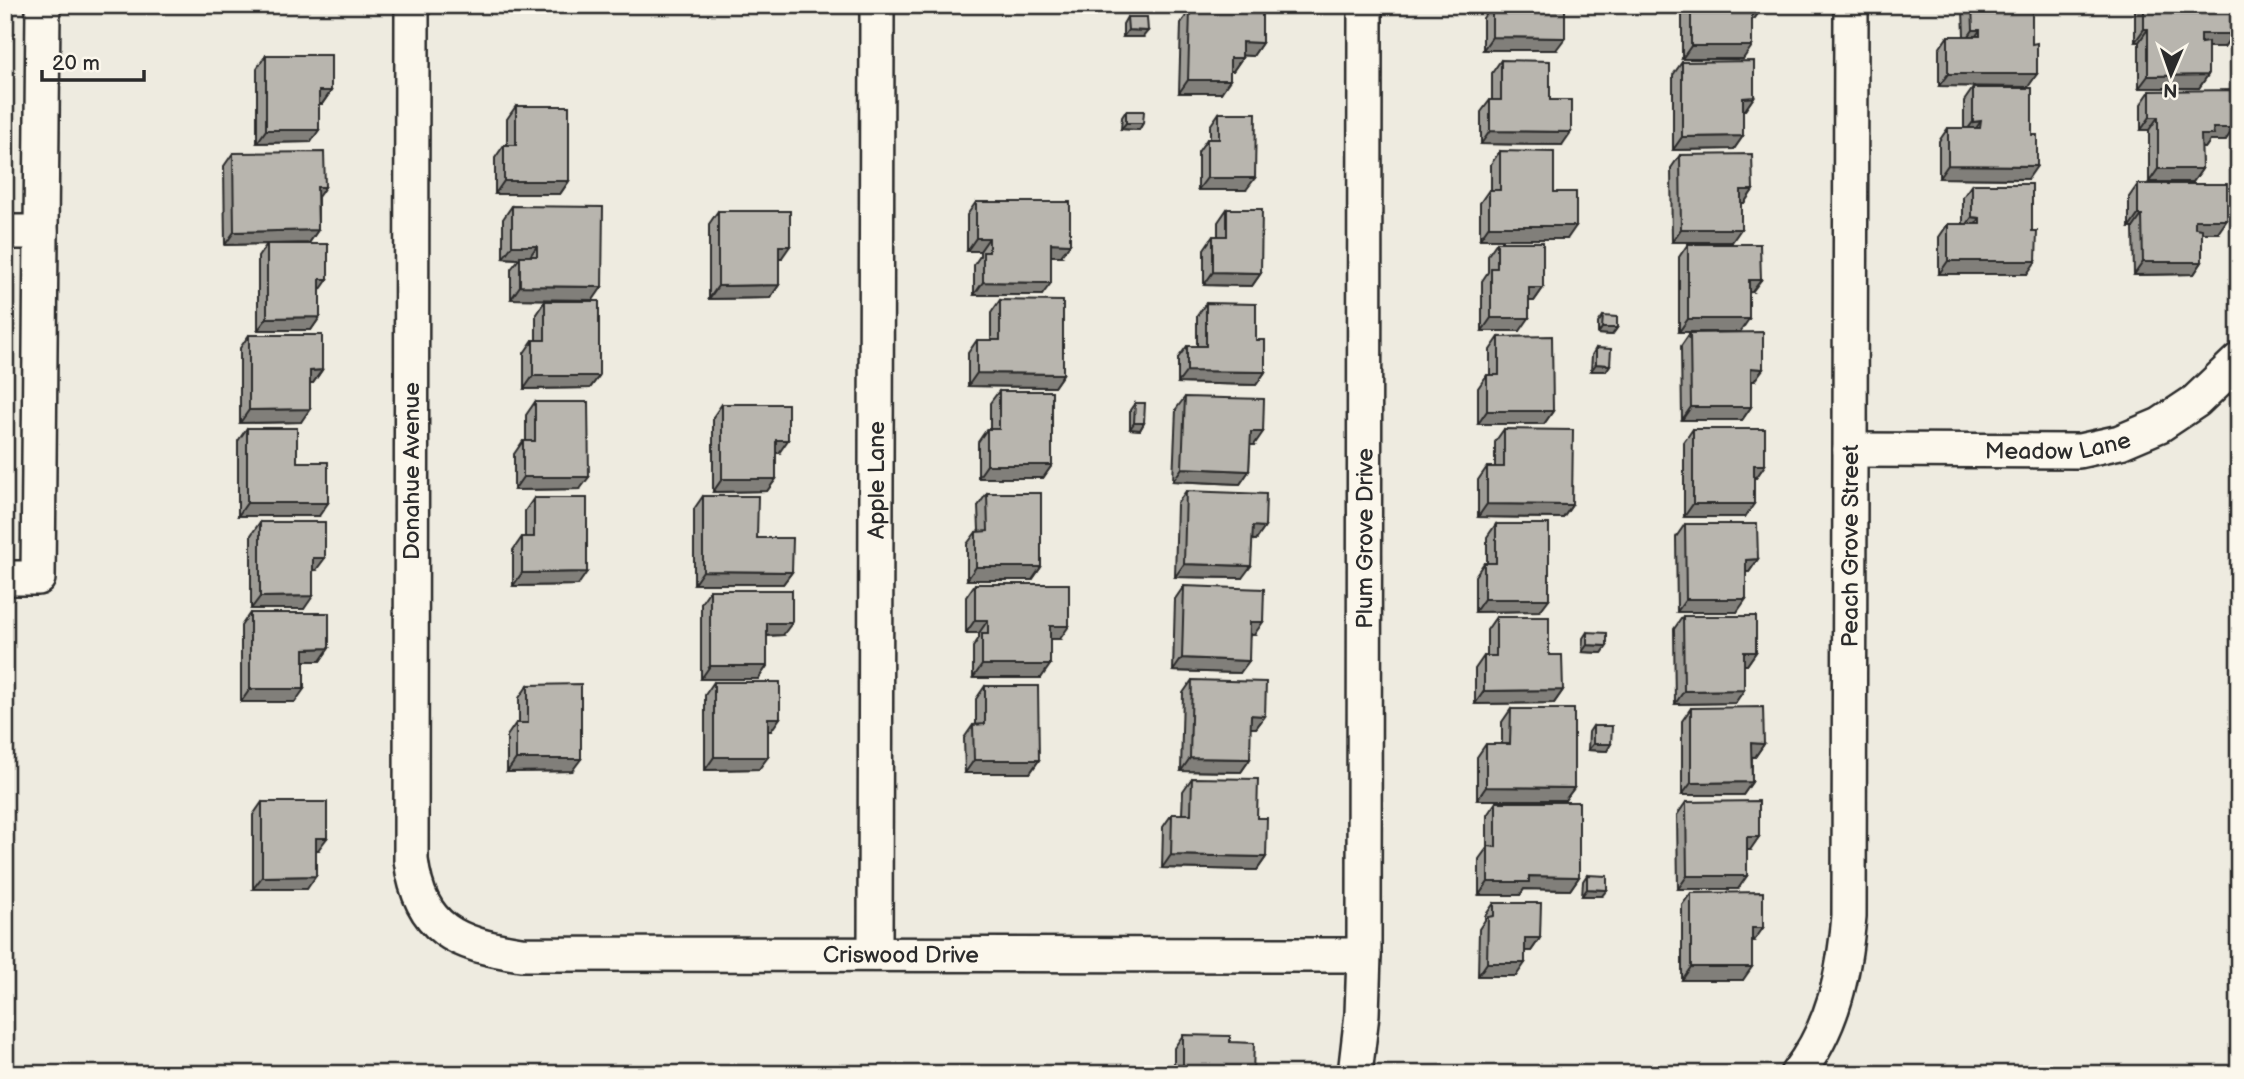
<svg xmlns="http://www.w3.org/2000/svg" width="2244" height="1079" font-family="'Balsamiq Sans',sans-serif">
  <rect width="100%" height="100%" fill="#eeebe0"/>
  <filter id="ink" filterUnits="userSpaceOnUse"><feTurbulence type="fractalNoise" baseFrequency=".0143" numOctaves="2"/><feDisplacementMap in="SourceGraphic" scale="14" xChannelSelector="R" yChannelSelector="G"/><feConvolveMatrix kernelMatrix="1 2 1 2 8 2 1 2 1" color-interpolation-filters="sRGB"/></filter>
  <g filter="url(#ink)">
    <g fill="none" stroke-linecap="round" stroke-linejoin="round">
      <!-- minor casing -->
      <g stroke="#2b2b2b" stroke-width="38">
        <g id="minor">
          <path id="s1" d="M412,5L411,860C420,930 456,944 521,954L1364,955"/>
          <path d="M5,232H41"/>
          <path id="s2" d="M1850,450L2079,451L2120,442L2160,425L2196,401L2239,360"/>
          <path d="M5,578H38L43,5"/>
          <path id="s3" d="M875,954L877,5"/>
          <path id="s4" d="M1355,1074L1362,1014L1364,955L1365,5"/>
          <path id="s5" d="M1797,1074C1834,1026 1844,974 1849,916L1851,5"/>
        </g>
      </g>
      <!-- minor -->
      <use href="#minor" stroke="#fbf7ec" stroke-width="33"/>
    </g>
    <!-- wall -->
    <path fill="#9e9c96" stroke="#2b2b2b" stroke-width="2" d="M1682,5H1763V7L1754,19H1752L1743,59H1682Z
      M1966,5H2032V44L2028,87L1939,86V49L1948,36H1964L1963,9Z
      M2138,5H2233V34L2224,47H2208V75L2199,88H2139V42H2135V11Z
      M1492,6L1556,50H1483V18Z
      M1190,10L1262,43L1253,56L1242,55V58L1233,71H1230L1221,93H1179L1181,23Z
      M1127,17L1143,37H1123V24Z
      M266,55L331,91L322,104H319L311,142L257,143V68Z
      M1501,60L1550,100L1562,145L1481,144V112L1490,100H1492V73Z
      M1682,62L1754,97L1745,110H1743V136L1734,149L1673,150V75Z
      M1973,88L2028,179L1939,178V141L1948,128H1964V101Z
      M2150,91L2234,128L2225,141H2210L2205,148H2201L2202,169L2193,182H2149V130H2141V104Z
      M516,106L569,181L560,194H495V158L504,145H507V119Z
      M1126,111L1143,123L1139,130L1121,129L1122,117Z
      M1219,113L1246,190H1198V152L1207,139H1210V126Z
      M1500,151L1554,192L1567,239H1480V203L1489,190H1491V164Z
      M233,153L318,197V230L309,243L272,244L320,290V317L311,330H258V257L267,244L225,245L224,166Z
      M1680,155L1753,190L1744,203H1741L1732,242H1672L1671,168Z
      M1972,184L2027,274H1939V237L1948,224H1963V197Z
      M2138,184L2218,233H2202V262L2194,274L2134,275L2133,228H2129V197Z
      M976,202L1061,256H1051L1042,295H974V265L980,256V251H967V215Z
      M512,206L593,300L511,299V269L519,259L503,258V219Z
      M1227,209L1261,273L1252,286L1204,285V249L1213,236H1218V222Z
      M718,211L781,259H779V285L770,298L709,299V224Z
      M1497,242L1543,288L1534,301H1529L1520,331H1482V281L1488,272V255Z
      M1688,244L1752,292H1749L1740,332H1679V257Z
      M1000,300L1063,374L1054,387L968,386V353L977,340H991V313Z
      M545,301L599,376L590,388L524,389V353L533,340H536V314Z
      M1206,303L1256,340L1265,372L1256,385L1178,383V358L1187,346H1197V316Z
      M1603,316L1617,328L1612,335L1598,334V323Z
      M1690,333L1754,381H1751V407L1742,420H1682L1681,346Z
      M249,335L322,370L313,383H310L301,422L240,423V348Z
      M1499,337L1553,411L1544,424H1478V388L1487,375H1490V350Z
      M1596,348L1610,365L1606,371H1591L1592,355Z
      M999,391L1052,465L1043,478H978V442L987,429H990V403Z
      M1185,397L1254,445H1250L1249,471L1240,484L1173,481L1176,409Z
      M535,402L580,489L514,490V454L523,441H526V415Z
      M1135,403L1144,423L1140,430L1130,429V410Z
      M722,404L779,453H776V479L767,491L713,492V417Z
      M247,428L297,462L319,516H238V441Z
      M1504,429L1572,505L1563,518L1478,517V480L1487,467H1495V442Z
      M1693,429L1765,465L1756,478H1754L1745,517H1684V442Z
      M1186,491L1265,527L1256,540H1252L1242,578L1175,577L1177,504Z
      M987,493L1041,567L1032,580H967V544L976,532L979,531L978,506Z
      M703,496L757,538L792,572L783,584H694V509Z
      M534,498L578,585L513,586V550L522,537H525V511Z
      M260,522L316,570H313L304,609H251V535Z
      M1496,524L1540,611L1475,612V576L1484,563H1487V537Z
      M1685,524L1758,559L1749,572H1746L1737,612H1677L1676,537Z
      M975,584L1060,639H1050L1041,678H973V647L979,638V633H966V597Z
      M1184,586L1254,635H1250L1240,673L1173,671L1175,599Z
      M710,590L783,635L767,636V666L758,679H701V603Z
      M250,613L329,648L320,661H304L295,702H241V626Z
      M1683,616L1756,652L1747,665H1744V690L1735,703L1675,704L1674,629Z
      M1496,617L1549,655L1563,690L1554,703L1475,704V669L1484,656H1487V630Z
      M1587,632L1607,646L1602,653L1582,652L1583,638Z
      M1192,680L1265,716L1256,728H1250V759L1241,772L1181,771L1183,693Z
      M714,682L771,731H768L759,769L705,770V695Z
      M528,685L572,771L507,772V736L516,723H519V698Z
      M985,686L1039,760L1030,773H965L964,738L973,725H976V699Z
      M1691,708L1764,744L1755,757H1752V782L1743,795H1682V721Z
      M1511,709L1574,788L1565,800H1477V757L1486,744H1502V722Z
      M1593,726L1607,751L1588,750L1589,732Z
      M1192,778L1257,818L1266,857L1257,870L1162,868L1163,827L1172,814H1182L1183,791Z
      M262,802L318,850H316L307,889H253V815Z
      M1496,802L1579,877L1570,890L1524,889L1520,895H1479V859L1487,848V815Z
      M1686,802L1750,850H1747L1738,889H1678L1677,815Z
      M1587,875L1602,896H1582L1583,881Z
      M1691,893L1754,941H1752L1743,980H1682V905Z
      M1494,903L1540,938L1531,951H1525L1516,976H1478L1479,929L1485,920V916Z
      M1183,1035L1230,1042L1253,1074H1174V1048Z"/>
    <!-- shaded-wall -->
    <path fill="#817f7a" stroke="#2b2b2b" stroke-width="2" d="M504,5H570L566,11H500Z
      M1752,7H1763L1754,19L1743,20Z
      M2144,29H2148L2139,42H2135Z
      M1128,30L1148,31L1143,37H1123Z
      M1973,30H1980L1971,43H1964Z
      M2201,34H2233L2224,47H2192Z
      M1492,37L1565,38L1556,50H1483Z
      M1242,42L1262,43L1253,56L1233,55Z
      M1691,46H1752L1743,59H1682Z
      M1230,58H1242L1233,71H1221Z
      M1948,74H2037L2028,87L1939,86Z
      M2208,75L2199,88H2139L2148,76Z
      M1188,80H1230L1221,93H1179Z
      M319,91H331L322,104H310Z
      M1754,97L1745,110H1734L1743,98Z
      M2150,117H2158L2149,130H2141Z
      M1981,121L1972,134H1964L1973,122Z
      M1126,123H1143L1139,130L1121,129Z
      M2213,128H2234L2225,141H2210L2205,148H2192L2201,135Z
      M266,130H319L311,142L257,143Z
      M1490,131L1571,132L1562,145L1481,144Z
      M1743,136L1734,149L1673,150L1682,137Z
      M1948,165L2037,166L2028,179L1939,178Z
      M2158,169H2202L2193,182H2149Z
      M1207,178H1255L1246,190H1198Z
      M504,181H569L560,194H495Z
      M317,187H325L316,200Z
      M1741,190H1753L1744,203H1732Z
      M2138,215H2142L2133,228H2129Z
      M1972,217L1980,218L1971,230H1963Z
      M2195,220H2227L2218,233H2186Z
      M1489,226H1576L1567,239H1480Z
      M1681,229H1741L1732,242H1672Z
      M318,230L309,243L225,245L234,232Z
      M976,238H989L980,251H967Z
      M1051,243L1070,244L1061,256H1042Z
      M512,246H537L528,259L520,256L519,259L503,258Z
      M779,246H790L781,259H770Z
      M1948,261H2036L2027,274H1939Z
      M2143,262H2202L2194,274L2134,275Z
      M1213,272L1261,273L1252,286L1204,285Z
      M320,279H328L319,292Z
      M1749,280H1761L1752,292L1740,293Z
      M983,282L1051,283L1042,295H974Z
      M779,285L770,298L709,299L718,286Z
      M520,286L602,287L593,300L511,299Z
      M1529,288H1543L1534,301H1520Z
      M320,317L311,330H258L267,318Z
      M1491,318H1529L1520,331H1482Z
      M1688,319H1749L1740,332H1679Z
      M1602,328H1617L1612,335L1598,334Z
      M1596,364L1610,365L1606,371H1591Z
      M1751,368L1763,369L1754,381H1742Z
      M322,370L313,383H301L310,371Z
      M1187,371L1265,372L1256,385L1178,383Z
      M977,373L1063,374L1054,387L968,386Z
      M533,376H599L590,388L524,389Z
      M1691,407H1751L1742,420H1682Z
      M310,409L301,422L240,423L249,410Z
      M1487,411H1553L1544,424H1478Z
      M1134,423H1144L1140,430L1130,429Z
      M1251,432H1263L1254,445H1242Z
      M776,440H788L779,453H767Z
      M987,465H1052L1043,478H978Z
      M1754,465H1765L1756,478L1745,477Z
      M1182,468L1249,471L1240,484L1173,481Z
      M523,477H589L580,489L514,490Z
      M722,479H776L767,491L713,492Z
      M247,503H328L319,516H238Z
      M1487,504L1572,505L1563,518L1478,517Z
      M1693,504H1754L1745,517H1684Z
      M1253,526L1265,527L1256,540L1244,539Z
      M313,558H325L316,570L304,571Z
      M1758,559L1749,572H1737L1746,560Z
      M1184,564L1251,566L1242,578L1175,577Z
      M976,567H1041L1032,580H967Z
      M703,571L792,572L783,584H694Z
      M587,572L578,585L513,586L522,573Z
      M313,596L304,609H251L260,597Z
      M1484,599H1549L1540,611L1475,612Z
      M1686,599H1746L1737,612H1677Z
      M975,620H988L979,633H966Z
      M1250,622H1263L1254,635L1241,634Z
      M767,623H792L783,635L758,636Z
      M1050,626H1069L1060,639H1041Z
      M1587,645L1607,646L1602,653L1582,652Z
      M329,648L320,661H295L304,649Z
      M1744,652H1756L1747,665H1735Z
      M1182,658L1249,661L1240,673L1173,671Z
      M982,665H1050L1041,678H973Z
      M710,666H767L758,679H701Z
      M250,689H304L295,702H241Z
      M1563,690L1554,703L1475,704L1484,691Z
      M1744,690L1735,703L1675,704L1684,691Z
      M1251,715L1265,716L1256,728H1242Z
      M768,718H780L771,731H759Z
      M1751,743L1764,744L1755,757L1742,756Z
      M1593,744H1611L1607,751L1588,750Z
      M714,757H768L759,769L705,770Z
      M1190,758L1250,759L1241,772L1181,771Z
      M516,759H581L572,771L507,772Z
      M974,760H1039L1030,773H965Z
      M1752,782L1743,795H1682L1691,783Z
      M1486,787L1574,788L1565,800H1477Z
      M1747,837H1759L1750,850H1738Z
      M316,838H327L318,850L307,851Z
      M1171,855L1266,857L1257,870L1162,868Z
      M316,876L307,889H253L262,877Z
      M1529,876L1579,877L1570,890L1524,889L1520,895H1479L1488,882Z
      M1687,876H1747L1738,889H1678Z
      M1587,889L1607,890L1602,896H1582Z
      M1752,928H1763L1754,941H1743Z
      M1525,938H1540L1531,951H1516Z
      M1487,963H1525L1516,976H1478Z
      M1691,967H1752L1743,980H1682Z
      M1183,1071L1212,1072L1211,1074H1181Z"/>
    <!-- building -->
    <path fill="#b8b5ae" stroke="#2b2b2b" stroke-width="2" d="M1565,5V38L1492,37V6Z
      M1691,5H1763V7H1752V46H1691Z
      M1972,5H2032V44L2037,43V74H1948V36H1980V30H1973Z
      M2144,5H2233V34H2201V43L2208,42V75L2148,76V29H2144Z
      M1190,10L1262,11V43L1242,42V58H1230V80H1188Z
      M1127,17H1147L1148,31L1128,30Z
      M266,55H331V91H319V130H266Z
      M1501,60L1550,61V100H1571V132L1490,131V100H1501Z
      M1754,61V97L1743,98V136L1682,137V62Z
      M1973,88H2032V135H2037V166L1948,165V128H1980L1981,121L1973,122Z
      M2234,90V128H2213L2214,135H2201L2202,169H2158V117H2150V91Z
      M516,106H569V181H504V145H516Z
      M1126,111H1144L1143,123H1126Z
      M1219,113H1256L1255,178H1207V139H1219Z
      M1500,151L1554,152V192H1576V226H1489V190H1500Z
      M324,152L325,187H317L318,230L234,232L233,153Z
      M1752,154L1753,190H1741V229H1681L1680,155Z
      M1972,184H2032V231H2037L2036,261H1948V224H1980V218L1972,217Z
      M2138,184H2227V220H2195V228L2202,229V262H2143L2142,215H2138Z
      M976,202H1070V244L1051,243V283L983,282V252H989V238H976Z
      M512,206L603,207L602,287L520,286V256H537V246H512Z
      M1227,209H1262L1261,273L1213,272V236H1227Z
      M718,211H790V246H779V285L718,286Z
      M1497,242H1543V288H1529V318H1491V268H1497Z
      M267,244H328V279H320V317L267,318Z
      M1688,244H1760L1761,280H1749V319H1688Z
      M1000,300L1063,301V374L977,373V340H1000Z
      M545,301H599V376H533V340H545Z
      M1206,303L1256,304V340H1265V372L1187,371V346H1206Z
      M1603,316L1617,317V328H1602Z
      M1763,332V369L1751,368V407H1691L1690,333Z
      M249,335H322V370L310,371V409L249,410Z
      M1552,336L1553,411H1487V375H1499V337Z
      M1596,348L1611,349L1610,365L1596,364Z
      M999,391H1052V465H987V429H999Z
      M1185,397L1264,399L1263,432H1251L1249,471L1182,468Z
      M535,402H588L589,477H523V441H535Z
      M1135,403H1145L1144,423H1134Z
      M722,404H788V440H776V479H722Z
      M247,428H297V462H328V503H247Z
      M1504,429L1573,430L1572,505L1487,504V467H1504Z
      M1693,429H1765V465H1754V504H1693Z
      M1186,491L1266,494L1265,527L1253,526L1251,566L1184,564Z
      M987,493H1041V567H976V532L988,531Z
      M703,496H758L757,538H793L792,572L703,571Z
      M534,498H587V572L522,573V537H534Z
      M260,522H325V558H313V596L260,597Z
      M1496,524H1549V599H1484V563H1496Z
      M1685,524H1757L1758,559L1746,560V599H1686Z
      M975,584H1069V626H1050V665H982V634H988V620H975Z
      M1184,586L1264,589L1263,622H1250L1249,661L1182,658Z
      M710,590H792V623H767V666H710Z
      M250,613H329V648L304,649V689H250Z
      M1683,616H1756V652H1744V690L1684,691Z
      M1496,617H1549V655H1562L1563,690L1484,691V656H1496Z
      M1587,632L1607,633V646L1587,645Z
      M1192,680L1266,682L1265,716L1251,715L1250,759L1190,758Z
      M714,682H780V718H768V757H714Z
      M581,684V759H516V723H528V685Z
      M985,686H1038L1039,760H974L973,725L985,724Z
      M1763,707L1764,744L1751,743L1752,782L1691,783V708Z
      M1511,709H1574V788L1486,787V744H1510Z
      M1593,726H1612L1611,744H1593Z
      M1192,778L1258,779L1257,818H1267L1266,857L1171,855L1172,814H1191Z
      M1759,801V837H1747V876H1687L1686,802Z
      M262,802H327V838H316V876L262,877Z
      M1496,802H1579V877L1529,876V882H1488V846L1496,847Z
      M1587,875L1607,876V890L1587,889Z
      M1763,892V928H1752V967H1691V893Z
      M1494,903H1541L1540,938H1525V963H1487L1488,917L1494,916Z
      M1183,1035L1230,1036V1042L1254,1043L1253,1074H1212V1072L1183,1071Z"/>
  </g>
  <g text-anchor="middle" stroke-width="5" stroke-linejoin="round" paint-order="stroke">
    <!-- street labels -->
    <g font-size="23" fill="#2b2b2b" stroke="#fbf7ec">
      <text dy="8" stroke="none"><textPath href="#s2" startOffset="208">Meadow Lane</textPath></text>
      <text transform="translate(411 471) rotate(-90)" y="8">Donahue Avenue</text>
      <text dy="8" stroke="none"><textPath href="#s3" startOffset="474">Apple Lane</textPath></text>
      <text dy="8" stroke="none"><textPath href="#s4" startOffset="536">Plum Grove Drive</textPath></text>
      <text dy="8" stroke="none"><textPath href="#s5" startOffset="539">Peach Grove Street</textPath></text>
      <text dy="8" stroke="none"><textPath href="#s1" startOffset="1395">Criswood Drive</textPath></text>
    </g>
  </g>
  <!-- margin -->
  <rect width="2244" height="1079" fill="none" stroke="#fbf7ec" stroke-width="28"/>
  <rect x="14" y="14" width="2216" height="1051" fill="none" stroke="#2b2b2b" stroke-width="2.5" filter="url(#ink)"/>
  <!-- north arrow -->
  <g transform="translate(2171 74) rotate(182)" stroke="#fbf7ec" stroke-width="5" paint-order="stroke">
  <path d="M0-5L12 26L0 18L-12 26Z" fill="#2b2b2b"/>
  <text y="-10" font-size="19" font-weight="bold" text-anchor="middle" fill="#2b2b2b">N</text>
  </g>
  <!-- scale -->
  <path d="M42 70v10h102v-10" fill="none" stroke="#2b2b2b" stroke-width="3.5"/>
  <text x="52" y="70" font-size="21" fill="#2b2b2b" stroke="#fbf7ec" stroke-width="5" paint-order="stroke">20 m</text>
</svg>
